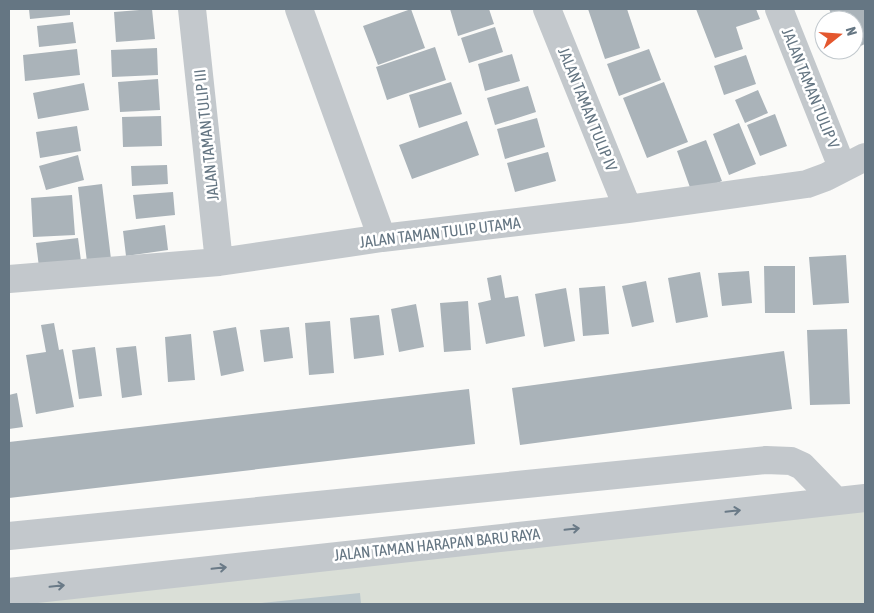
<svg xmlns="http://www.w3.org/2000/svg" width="874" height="613" font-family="'Asap Condensed',sans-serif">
  <rect width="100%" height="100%" fill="#fafaf8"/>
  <!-- green -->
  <path fill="#dadfd7" d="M865,499V604H9Z"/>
  <!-- water -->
  <path fill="#bbc7cb" d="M360,593L361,604H252Z"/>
  <!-- building -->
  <path fill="#aab3b9" d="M29,9H70V15L30,19Z
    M152,9L155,39L116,42L114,12Z
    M411,9L425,48L378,65L363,26Z
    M450,9H489L494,24L458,36Z
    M588,9H627L640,48L605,59Z
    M696,9H756L760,19L736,27L743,49L715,58Z
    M829,9H865V44L854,49V20H834Z
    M73,22L76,43L39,47L37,26Z
    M495,27L503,52L469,63L461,38Z
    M435,47L446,80L387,100L376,67Z
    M157,48L158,75L112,77L111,50Z
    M77,49L80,75L25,81L23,55Z
    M649,49L661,80L619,96L607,64Z
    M512,54L520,81L485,91L478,64Z
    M746,55L756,84L724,95L714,66Z
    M158,79L160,110L120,112L118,82Z
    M451,82L462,114L419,128L409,95Z
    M664,82L688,142L647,158L623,98Z
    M84,83L89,110L38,119L33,93Z
    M528,86L536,112L495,125L487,98Z
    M758,90L768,113L745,123L735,100Z
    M775,114L787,146L760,156L747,125Z
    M161,116L162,146L123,147L122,117Z
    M537,118L545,147L505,159L497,129Z
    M467,121L479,155L412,179L399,145Z
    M739,123L756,164L729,175L713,134Z
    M77,126L81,151L40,158L36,132Z
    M706,140L722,181L692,193L677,151Z
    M548,152L556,181L515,192L507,163Z
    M78,155L84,180L46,190L39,166Z
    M167,165L168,184L132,186L131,166Z
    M102,184L111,259L87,262L78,187Z
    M173,192L175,215L136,219L133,195Z
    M72,195L75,235L33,237L31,198Z
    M165,225L168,250L126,256L123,231Z
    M78,238L81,261L39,267L36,243Z
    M846,255L849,303L813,305L809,257Z
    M764,266H795V313H765Z
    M749,271L752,303L722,306L718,273Z
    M700,272L708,317L676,323L668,278Z
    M501,275L505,298L518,296L525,336L486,344L478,303L491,300L487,278Z
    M646,281L654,322L632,327L622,286Z
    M605,286L609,334L583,336L579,288Z
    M566,288L575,341L544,347L535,294Z
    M468,301L471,350L444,352L440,303Z
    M416,304L424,347L399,352L391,309Z
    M379,315L384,355L354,359L350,318Z
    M330,321L334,373L309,375L305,323Z
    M54,323L59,350L63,349L74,407L36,414L26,355L46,352L41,325Z
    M236,327L244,371L221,376L213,331Z
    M289,327L293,358L264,362L260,330Z
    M847,329L850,404L810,405L807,330Z
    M191,334L195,380L168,382L165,337Z
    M136,346L142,395L122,398L116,348Z
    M95,347L102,396L79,399L72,350Z
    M784,351L792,409L520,445L512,388Z
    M469,389L475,444L9,498V442Z
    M17,393L23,427L9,429V395Z"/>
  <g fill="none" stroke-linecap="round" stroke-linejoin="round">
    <!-- minor -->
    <path stroke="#c3c8cc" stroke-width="28" d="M192,9L219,262
      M299,9L382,238
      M547,9L628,209
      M779,9L842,167
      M9,279L219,262L382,238L628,209L807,184L826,177L865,157
      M9,536L766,460L791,461L802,466L835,500
      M9,592L865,498"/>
  </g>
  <!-- one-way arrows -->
  <defs><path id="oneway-shaft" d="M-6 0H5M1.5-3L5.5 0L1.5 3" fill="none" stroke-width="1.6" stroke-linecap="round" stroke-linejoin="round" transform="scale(1.25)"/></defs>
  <g stroke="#6a7a87">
    <use href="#oneway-shaft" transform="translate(733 511) rotate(-6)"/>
    <use href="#oneway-shaft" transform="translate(572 529) rotate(-6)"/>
    <use href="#oneway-shaft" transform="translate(219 568) rotate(-6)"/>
    <use href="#oneway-shaft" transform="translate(57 586) rotate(-6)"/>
  </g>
  <g text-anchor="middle" stroke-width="5" stroke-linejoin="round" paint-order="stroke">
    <!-- street labels -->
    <g font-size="16" fill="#657683" stroke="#fff">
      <text transform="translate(811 88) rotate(68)" y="6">JALAN TAMAN TULIP V</text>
      <text transform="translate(588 109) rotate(68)" y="6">JALAN TAMAN TULIP IV</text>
      <text transform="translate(206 135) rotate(-96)" y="6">JALAN TAMAN TULIP III</text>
      <text transform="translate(440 232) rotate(-7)" y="6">JALAN TAMAN TULIP UTAMA</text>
      <text transform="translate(437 544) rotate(-6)" y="6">JALAN TAMAN HARAPAN BARU RAYA</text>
    </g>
  </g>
  <!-- border -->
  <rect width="874" height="613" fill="none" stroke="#657683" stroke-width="20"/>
  <!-- north arrow -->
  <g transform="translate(839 35) rotate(73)"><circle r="24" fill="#ffffff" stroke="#c1c8cd"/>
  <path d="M0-4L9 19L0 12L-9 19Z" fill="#e4572e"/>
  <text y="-8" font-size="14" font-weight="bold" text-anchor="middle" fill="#657683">N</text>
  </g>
</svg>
